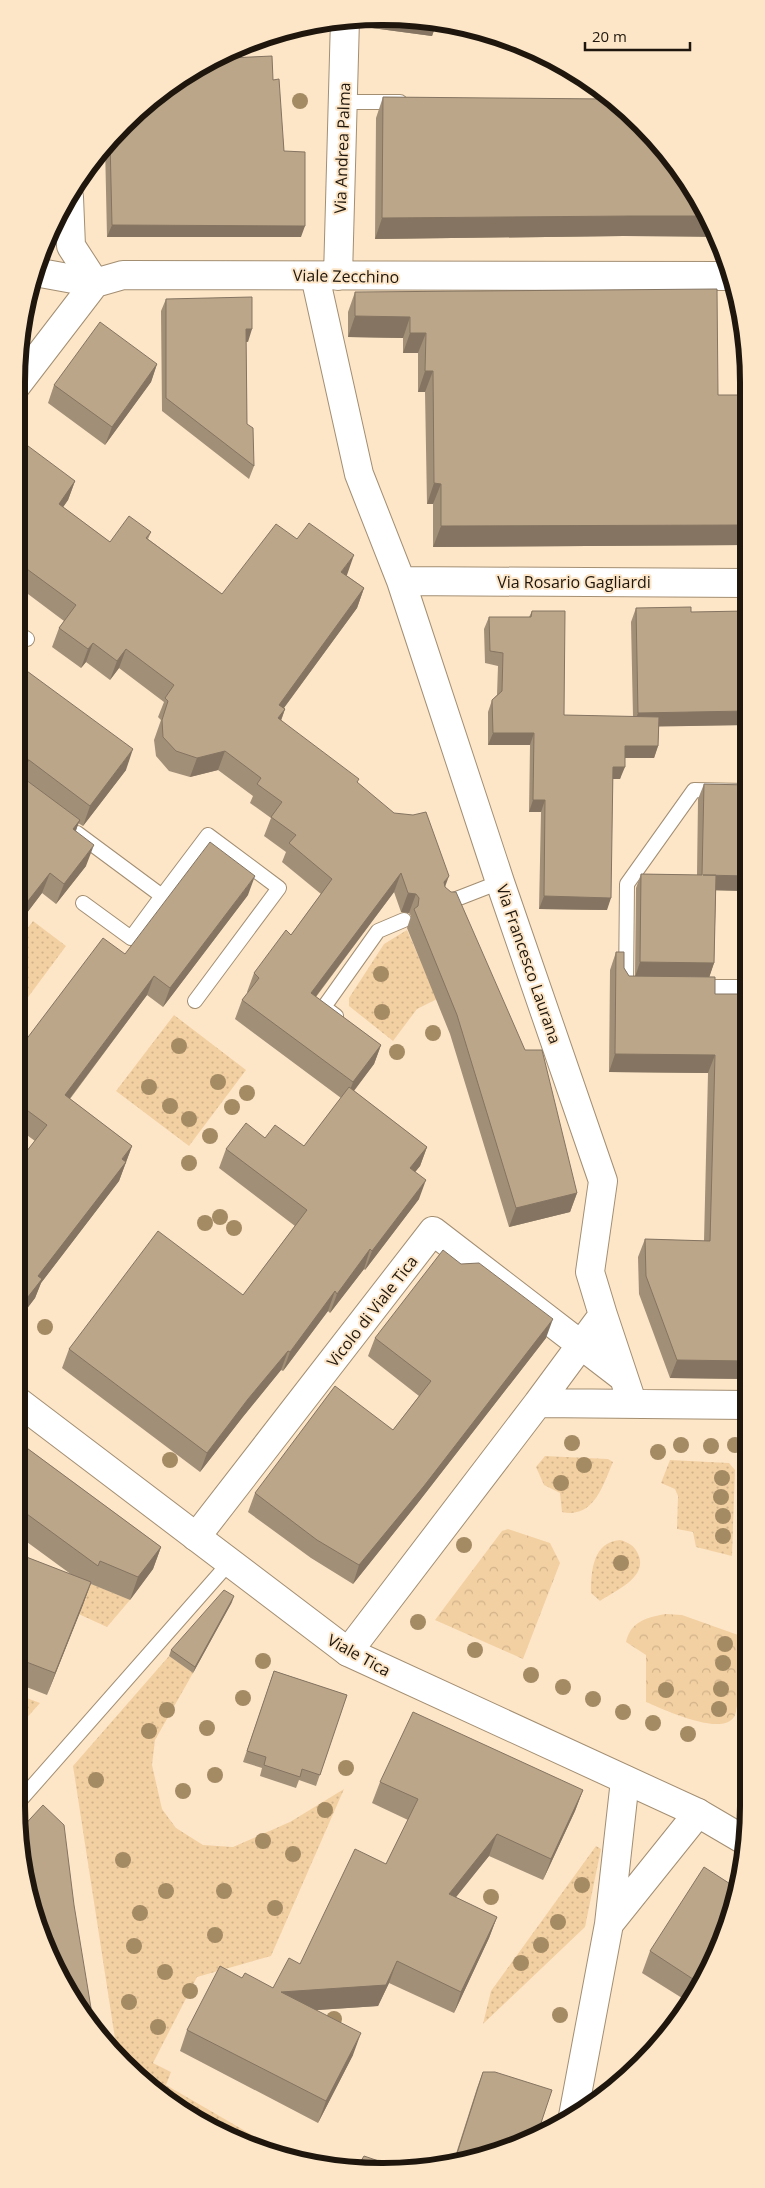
<svg xmlns="http://www.w3.org/2000/svg" width="765" height="2188" font-family="'Open Sans',sans-serif">
  <defs>
    <pattern id="park-crowns" width="20" height="18" patternUnits="userSpaceOnUse" patternTransform="scale(1.25)"><rect width="20" height="18" fill="#f3d0a2"/><path d="M2 6a3 3 0 1 1 6 0M12 15a3 3 0 1 1 6 0" fill="none" stroke="#d0b28a"/></pattern>
    <pattern id="garden-dots" width="8" height="8" patternUnits="userSpaceOnUse" patternTransform="scale(1.25)"><rect width="8" height="8" fill="#f3d0a2"/><path d="M2 2h.1M6 6h.1" fill="none" stroke="#d0b28a" stroke-width="1.8" stroke-linecap="round"/></pattern>
  </defs>
  <rect width="100%" height="100%" fill="#fde6c8"/>
  <!-- park -->
  <path fill="url(#park-crowns)" d="M508,1529L550,1543L560,1563L523,1659L435,1620L502,1531Z
    M665,1614L682,1615L741,1636L737,1706C736,1710 736,1714 734,1717C721,1737 663,1709 646,1702V1655L626,1642C631,1621 646,1618 665,1614Z"/>
  <!-- garden -->
  <path fill="url(#garden-dots)" d="M33,921L66,946L23,1004L16,998V929L23,934Z
    M407,930L437,999L417,1009L393,1041L349,1006V998L384,944Z
    M174,1015L246,1070L189,1146L116,1091Z
    M545,1456L608,1459L613,1462C603,1485 594,1519 562,1512L560,1493L544,1485L536,1467Z
    M670,1460L729,1463L735,1470L732,1556L696,1547L693,1532L677,1529L678,1496L675,1489L661,1483Z
    M620,1540C628,1542 635,1546 638,1554C649,1577 615,1591 600,1601L591,1593C591,1571 593,1542 620,1540Z
    M75,1577L130,1600L107,1627L61,1606Z
    M169,1656L193,1673L155,1740L152,1765L162,1809L176,1828L203,1845L233,1847L290,1822L344,1789L271,1956L197,1977L153,2063L171,2072L166,2085L285,2154L220,2134L160,2096L118,2058L73,1766Z
    M16,1694L40,1703L23,1722L16,1719Z
    M596,1846L601,1849L585,1927L483,2024L491,1991Z"/>
  <g fill="none" stroke-linecap="round" stroke-linejoin="round">
    <!-- lane casing -->
    <g stroke="#a38e72" stroke-width="16">
      <path id="lane" d="M344,102H400
        M16,632L27,639
        M77,833L162,896L208,835L279,888L195,1001
        M83,903L131,938L162,896
        M446,903L500,882
        M631,986H626L627,884L694,790L747,791
        M698,987H747
        M336,1016L324,1007L378,931L404,920
        M16,1805L229,1563"/>
    </g>
    <!-- street casing -->
    <g stroke="#a38e72" stroke-width="30">
      <path id="street" d="M35,272L95,283
        M315,276L359,474L401,581L500,882L603,1181L590,1272L603,1315L538,1403
        M401,581L746,583
        M603,1315L624,1378
        M196,1537L433,1231L624,1378L632,1402
        M348,1652L538,1403L748,1405
        M609,1924L698,1813
        M573,2116L609,1924L625,1780"/>
    </g>
    <!-- secondary casing -->
    <g stroke="#a38e72" stroke-width="30">
      <path id="secondary" d="M69,197L71,246L95,283
        M338,276L345,19
        M16,386L95,283L123,275L728,276
        M16,1400L348,1652L698,1813L744,1840"/>
    </g>
    <!-- lane -->
    <use href="#lane" stroke="#fff" stroke-width="14"/>
    <!-- street -->
    <use href="#street" stroke="#fff" stroke-width="28"/>
    <!-- secondary -->
    <use href="#secondary" stroke="#fff" stroke-width="28"/>
  </g>
  <!-- trees -->
  <g fill="#a48b64">
    <circle cx="300" cy="101" r="8"/>
    <circle cx="381" cy="974" r="8"/>
    <circle cx="382" cy="1012" r="8"/>
    <circle cx="433" cy="1033" r="8"/>
    <circle cx="179" cy="1046" r="8"/>
    <circle cx="397" cy="1052" r="8"/>
    <circle cx="218" cy="1082" r="8"/>
    <circle cx="149" cy="1087" r="8"/>
    <circle cx="247" cy="1093" r="8"/>
    <circle cx="170" cy="1106" r="8"/>
    <circle cx="232" cy="1107" r="8"/>
    <circle cx="189" cy="1119" r="8"/>
    <circle cx="210" cy="1136" r="8"/>
    <circle cx="189" cy="1163" r="8"/>
    <circle cx="220" cy="1217" r="8"/>
    <circle cx="205" cy="1223" r="8"/>
    <circle cx="234" cy="1228" r="8"/>
    <circle cx="45" cy="1327" r="8"/>
    <circle cx="572" cy="1443" r="8"/>
    <circle cx="681" cy="1445" r="8"/>
    <circle cx="735" cy="1445" r="8"/>
    <circle cx="711" cy="1446" r="8"/>
    <circle cx="658" cy="1452" r="8"/>
    <circle cx="170" cy="1460" r="8"/>
    <circle cx="584" cy="1465" r="8"/>
    <circle cx="722" cy="1478" r="8"/>
    <circle cx="561" cy="1483" r="8"/>
    <circle cx="721" cy="1497" r="8"/>
    <circle cx="723" cy="1516" r="8"/>
    <circle cx="723" cy="1536" r="8"/>
    <circle cx="464" cy="1545" r="8"/>
    <circle cx="621" cy="1563" r="8"/>
    <circle cx="418" cy="1622" r="8"/>
    <circle cx="725" cy="1644" r="8"/>
    <circle cx="475" cy="1650" r="8"/>
    <circle cx="263" cy="1661" r="8"/>
    <circle cx="723" cy="1663" r="8"/>
    <circle cx="531" cy="1675" r="8"/>
    <circle cx="563" cy="1687" r="8"/>
    <circle cx="721" cy="1689" r="8"/>
    <circle cx="666" cy="1690" r="8"/>
    <circle cx="243" cy="1698" r="8"/>
    <circle cx="593" cy="1699" r="8"/>
    <circle cx="719" cy="1709" r="8"/>
    <circle cx="167" cy="1710" r="8"/>
    <circle cx="623" cy="1712" r="8"/>
    <circle cx="653" cy="1723" r="8"/>
    <circle cx="207" cy="1728" r="8"/>
    <circle cx="149" cy="1731" r="8"/>
    <circle cx="688" cy="1734" r="8"/>
    <circle cx="346" cy="1768" r="8"/>
    <circle cx="215" cy="1775" r="8"/>
    <circle cx="96" cy="1780" r="8"/>
    <circle cx="183" cy="1791" r="8"/>
    <circle cx="325" cy="1810" r="8"/>
    <circle cx="263" cy="1841" r="8"/>
    <circle cx="293" cy="1854" r="8"/>
    <circle cx="123" cy="1860" r="8"/>
    <circle cx="582" cy="1885" r="8"/>
    <circle cx="166" cy="1891" r="8"/>
    <circle cx="224" cy="1891" r="8"/>
    <circle cx="491" cy="1897" r="8"/>
    <circle cx="275" cy="1908" r="8"/>
    <circle cx="140" cy="1913" r="8"/>
    <circle cx="558" cy="1922" r="8"/>
    <circle cx="215" cy="1935" r="8"/>
    <circle cx="541" cy="1945" r="8"/>
    <circle cx="134" cy="1946" r="8"/>
    <circle cx="521" cy="1963" r="8"/>
    <circle cx="165" cy="1972" r="8"/>
    <circle cx="190" cy="1991" r="8"/>
    <circle cx="129" cy="2002" r="8"/>
    <circle cx="560" cy="2015" r="8"/>
    <circle cx="334" cy="2019" r="8"/>
    <circle cx="158" cy="2027" r="8"/>
  </g>
  <!-- wall -->
  <path fill="#a28f77" d="M406,17L437,22L432,36L372,28V18Z
    M230,58L273,80L284,151L301,237H107L105,145L141,107Z
    M600,93L658,141L623,236L375,239L376,118L383,97L600,100Z
    M355,292L718,395H746V545L433,547V504H427L425,392H418V353H403V338L348,337V312Z
    M166,299L248,342H246L247,424L254,466L249,479L162,411L161,311Z
    M157,364L151,382L105,445L48,403L54,385Z
    M16,444L75,481L68,500L63,507L110,542L151,532L148,539L222,594L346,575L364,588L357,608L284,708L285,709L281,721L358,783L445,887L577,1193L570,1212L509,1227L450,1034L407,928L411,916L409,913L401,912L394,892L316,997L381,1045L374,1064L354,1091L427,1147L420,1166L415,1172L419,1199L365,1270L364,1269L330,1313L328,1311L283,1371L281,1370L242,1418L200,1472L62,1368L69,1349L243,1295L295,1226L219,1168L226,1149L265,1138L304,1146L341,1098L235,1019L242,1000L248,993L247,992L254,973L291,935L321,894L282,862L286,852L264,836L271,818L250,803L253,796L218,770L190,777L169,771L156,756L154,740L161,720L158,717L164,702L119,668L110,680L86,662L81,668L52,647L59,628L64,621L16,585Z
    M636,608L691,612L746,725L659,726L658,746L654,758H625L620,779H613L607,910L539,909L541,812H529L530,745H488V712L492,700L497,695L498,666L485,663L484,629L489,617H529L532,611L564,715L633,717L631,622Z
    M16,663L126,770L83,826L78,823L76,831L86,866L56,904L42,893L20,922L16,919Z
    M704,784L747,785V891L716,890L714,963L709,977L715,994L748,1379L670,1378L639,1294L638,1257L645,1239L704,1241L708,1073L609,1072L610,970L616,952L624,968L629,976H635L636,888L641,874L697,875L698,799Z
    M248,895L163,1007L147,995L70,1099L132,1146L119,1181L41,1283L35,1298L16,1323V1165L35,1141L16,1127V1053L125,954Z
    M375,1338H546L417,1504L353,1584L311,1558L248,1512L255,1493L393,1430L419,1396L368,1356Z
    M16,1440L161,1547L153,1569L130,1600L91,1584L47,1695L16,1683V1553L72,1575L16,1534Z
    M232,1602L193,1673L169,1656L171,1650Z
    M274,1671L347,1695L316,1786L299,1780L296,1788L260,1776L262,1768L243,1762Z
    M380,1782L583,1790L575,1811L543,1880L489,1856L455,1897L497,1917L489,1938L454,2013L389,1983L378,2006L316,2010L353,2055L318,2123L180,2051L187,2030L242,1978L273,1988L300,1964L386,1864L408,1820L372,1803Z
    M736,1900L690,2003L642,1973L650,1951Z
    M483,2072L477,2159L453,2163L477,2088Z"/>
  <!-- shaded-wall -->
  <path fill="#847461" d="M406,17L437,22L432,36L372,28L376,18Z
    M631,216H708L711,221L716,237L623,236L375,239L382,218Z
    M112,225L305,226L301,237H107Z
    M355,316L410,317L403,338L348,337Z
    M246,329H252L248,342L242,341Z
    M410,333H426L418,353H403Z
    M157,364L151,382L105,445L112,427Z
    M425,371H433L425,392H418Z
    M75,481L68,500L52,523L59,504Z
    M434,483L441,484L433,504H427Z
    M746,525V545L433,547L441,526Z
    M354,555L347,575L334,591L341,572Z
    M364,588L357,608L272,724L279,705Z
    M93,643L86,662L81,668L88,649Z
    M126,649L119,668L110,680L117,661Z
    M285,709L278,728V718Z
    M746,711V725L633,727L638,713Z
    M493,733H534L530,745H488Z
    M625,746H658L654,758H621Z
    M133,749L126,770L83,826L90,806Z
    M225,751L218,770L190,777L197,758Z
    M20,759L29,760L21,781L16,780V763Z
    M613,767H625L620,779H608Z
    M533,800H545L541,812H529Z
    M80,820L72,840L73,829Z
    M94,845L86,866L56,904L64,884Z
    M50,873L42,893L20,922L28,901Z
    M401,873L394,892L304,1012L311,993Z
    M703,875L747,876V891L698,890Z
    M255,876L248,895L163,1007L170,988Z
    M449,876L442,895L444,882Z
    M408,893L416,894L409,913L401,912Z
    M544,896L611,898L607,910L539,909Z
    M640,962L714,963L709,978L635,977Z
    M154,976L147,995L58,1114L65,1095Z
    M381,1045L374,1064L346,1101L353,1082Z
    M615,1054L715,1055L708,1073L609,1072Z
    M132,1146L119,1181L41,1283L35,1298L16,1323V1315L17,1311L38,1276Z
    M427,1147L420,1166L403,1187L410,1168Z
    M426,1180L419,1199L365,1270L372,1251Z
    M577,1193L570,1212L509,1227L516,1208Z
    M370,1249L364,1269L330,1313L337,1294Z
    M335,1291L328,1311L283,1371L290,1352Z
    M553,1319L546,1338L417,1504L353,1584L359,1565Z
    M288,1351L281,1370L242,1418L200,1472L207,1453L248,1399Z
    M677,1360L748,1361V1379L670,1378Z
    M161,1547L153,1569L130,1600L138,1577Z
    M91,1582L83,1605L47,1695L55,1673Z
    M234,1596L232,1602L193,1673L195,1667Z
    M583,1790L575,1811L543,1880L551,1859Z
    M497,1834L489,1856L441,1916L449,1894Z
    M497,1917L489,1938L454,2013L461,1992Z
    M397,1961L389,1983L378,2006L273,2013L281,1992Z
    M91,2008L88,2016L86,2013Z
    M361,2033L353,2055L318,2123L326,2101Z"/>
  <!-- building -->
  <path fill="#bca68a" stroke="#847461" d="M230,52V58L272,56L273,80L279,79L284,151L305,152V226L112,225L110,140L141,107L199,65Z
    M383,97L607,99L658,141L708,216H631L382,218Z
    M717,289L718,395H746V525L441,526V484L434,483L433,371H425L426,333H410V317L355,316V292Z
    M252,297V329H246L247,424L253,428L254,466L166,398V299Z
    M100,322L157,364L112,427L54,385Z
    M20,440L75,481L59,504L110,542L129,516L151,532L146,538L222,594L276,524L297,539L309,523L354,555L341,572L364,588L279,705L285,709L278,718L359,779L357,782L394,813L413,815L426,812L449,876L444,882L445,887L451,892H456L525,1050H542L577,1193L516,1208L457,1015L414,909L418,906L419,898L416,894L408,893L401,873L311,993L381,1045L353,1082L242,1000L259,978L254,973L286,930L291,935L332,879L289,843L296,835L271,817L282,802L257,784L261,778L225,751L197,758L176,751L163,737L162,720L168,701L165,698L174,685L126,649L117,661L93,643L88,649L59,628L76,605L16,561V444Z
    M691,607V612L746,611V711L638,713L636,608Z
    M532,611H565L564,715L659,717L658,746H625V767H613L611,898L544,896L545,800H533L534,733H493L492,700L502,691L503,653L490,651L489,617H531Z
    M16,663L133,749L90,806L29,760L20,759L16,763Z
    M16,772L18,774L80,820L73,829L94,845L64,884L50,873L28,901L16,893V866L23,857L16,852Z
    M704,784L747,785V876L703,875H716L714,963L640,962L641,874L702,875Z
    M210,842L255,876L170,988L154,976L65,1095L132,1146L122,1159L126,1162L38,1276L42,1279L17,1311L16,1310V1165L47,1125L16,1102V1053L103,938L125,954Z
    M616,952H624V968L629,976L715,977V994H747L748,1361L677,1360L646,1276L645,1239L710,1241L715,1055L615,1054Z
    M349,1087L427,1147L410,1168L426,1180L372,1251L370,1249L337,1294L335,1291L290,1352L288,1351L248,1399L207,1453L69,1349L158,1231L243,1295L307,1210L226,1149L246,1123L265,1138L275,1125L304,1146Z
    M443,1250L461,1264L479,1263L553,1319L424,1486L359,1565L317,1540L255,1493L335,1386L393,1430L414,1403L431,1381L375,1338Z
    M16,1440L161,1547L138,1577L100,1561L98,1566L16,1506Z
    M16,1553L91,1582L55,1673L16,1658Z
    M224,1590L234,1596L195,1667L171,1650Z
    M274,1671L347,1695L320,1775L302,1769L300,1777L264,1765L266,1757L247,1751Z
    M413,1712L583,1790L551,1859L497,1834L449,1894L497,1917L461,1992L397,1961L386,1985L281,1992L361,2033L326,2101L187,2030L220,1966L242,1978L245,1973L273,1988L289,1958L300,1964L355,1849L386,1864L418,1799L380,1782Z
    M43,1805L64,1825L74,1905L91,2008L86,2013L44,1945L23,1877L19,1831Z
    M704,1867L738,1889L736,1900L699,1983L650,1951Z
    M483,2072H495L552,2090L538,2132L477,2159L454,2163Z
    M364,2156L408,2171L356,2169Z"/>
  <g text-anchor="middle" stroke-width="4" stroke-linejoin="round" paint-order="stroke">
    <!-- street labels -->
    <g font-size="16" fill="#1f170d" stroke="#fde6c8">
      <text transform="translate(342 148) rotate(-88)" y="6">Via Andrea Palma</text>
      <text transform="translate(346 276) rotate(1)" y="6">Viale Zecchino</text>
      <text x="574" y="588">Via Rosario Gagliardi</text>
      <text transform="translate(529 964) rotate(71)" y="6">Via Francesco Laurana</text>
      <text transform="translate(372 1311) rotate(-52)" y="6">Vicolo di Viale Tica</text>
      <text transform="translate(359 1655) rotate(29)" y="6">Viale Tica</text>
    </g>
  </g>
  <!-- crop -->
  <path d="M0 0H765V2188H0ZM382 25H383A357 357 0 0 1 740 382V1806A357 357 0 0 1 383 2163H382A357 357 0 0 1 25 1806V382A357 357 0 0 1 382 25Z" fill="#fde6c8" fill-rule="evenodd"/>
  <path fill="none" stroke="#1f170d" stroke-width="6" d="M382 25H383A357 357 0 0 1 740 382V1806A357 357 0 0 1 383 2163H382A357 357 0 0 1 25 1806V382A357 357 0 0 1 382 25Z"/>
  <!-- scale -->
  <path d="M585 42v8h105v-8" fill="none" stroke="#1f170d" stroke-width="2.5"/>
  <text x="592" y="42" font-size="15" fill="#1f170d" stroke="#fde6c8" stroke-width="4" paint-order="stroke">20 m</text>
</svg>
